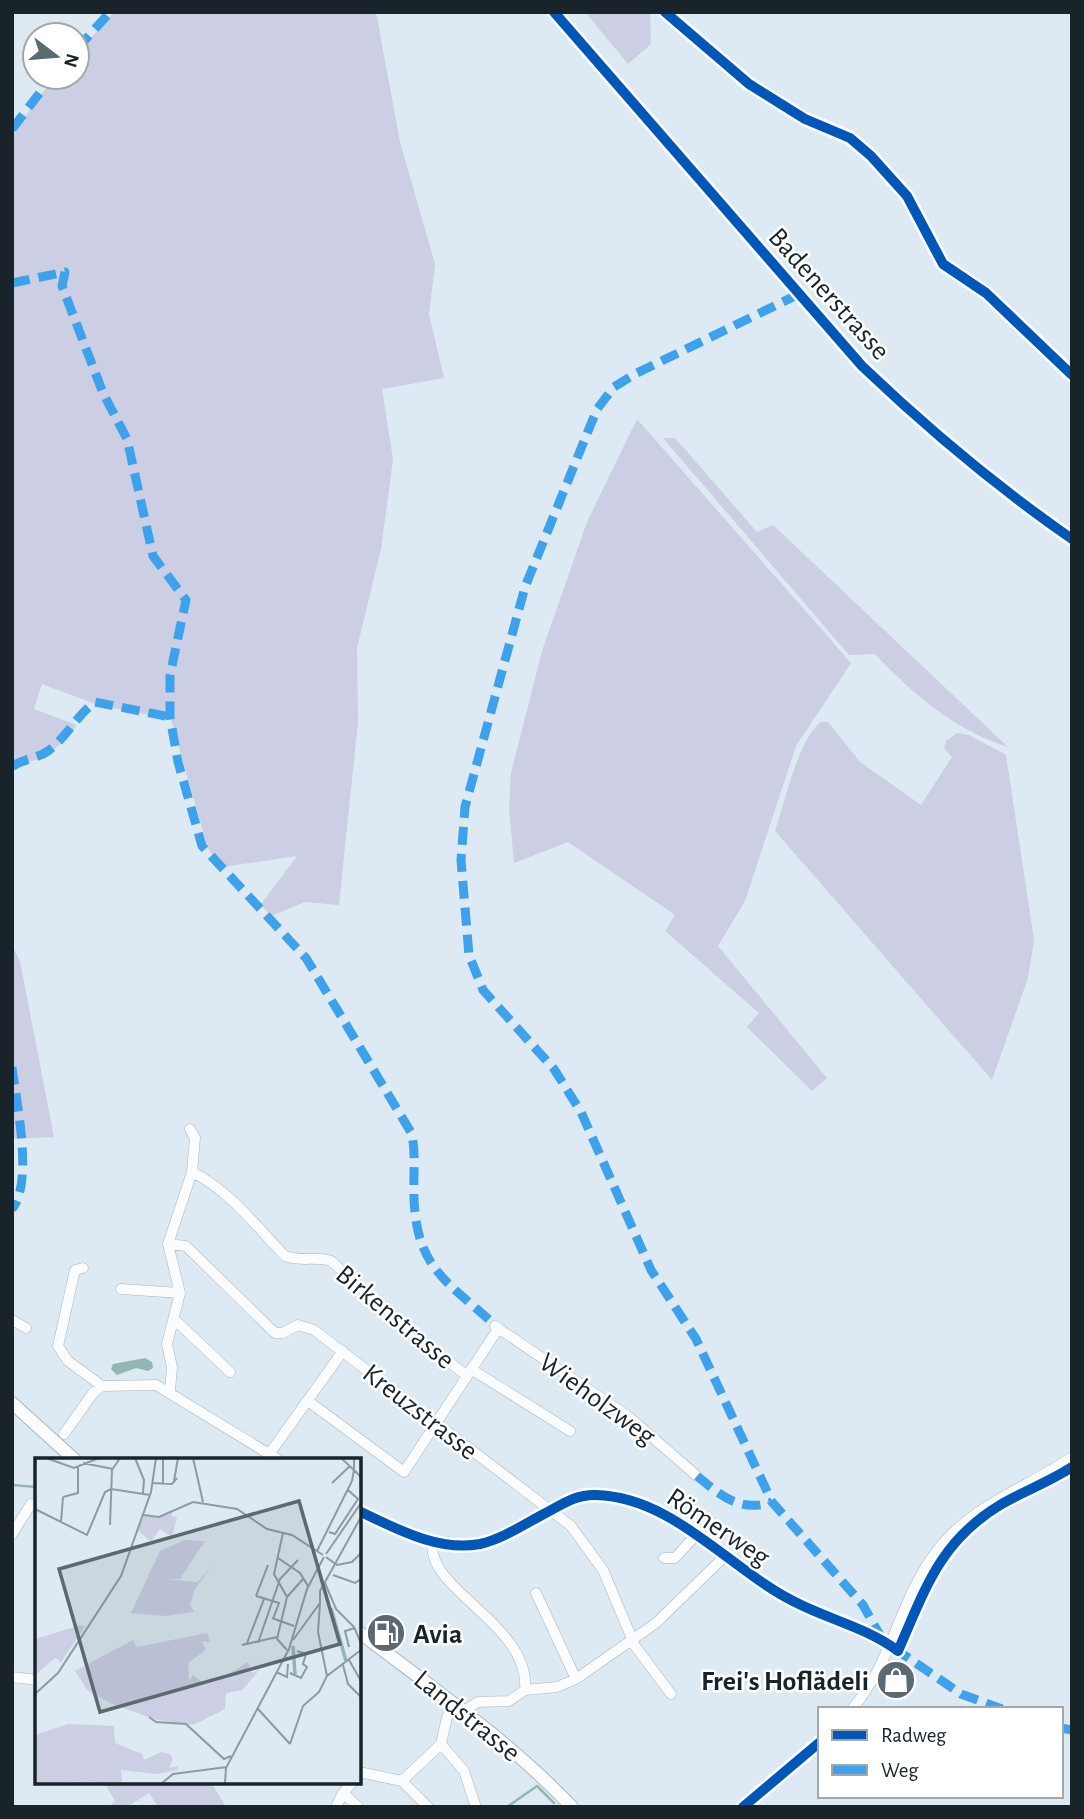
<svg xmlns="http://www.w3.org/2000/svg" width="1084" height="1819" font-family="'Alegreya Sans',sans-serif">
  <rect width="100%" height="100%" fill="#ddeaf3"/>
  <!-- green -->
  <path fill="#cccee4" d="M114,12H376L400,142L435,264L429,314L444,378L382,389L393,459L381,549L357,648L358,722L339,905L305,902L271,916L261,904L297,856L223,867L208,849L171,719L98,705L42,684L34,709L77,725C66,737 55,753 39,759C30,763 20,760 12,767V136L38,98L56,77H77V54Z
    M585,12H650L651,44L628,64Z
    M637,419L851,663L796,746L745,901L718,946L827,1078L812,1091L747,1027L759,1013L665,931L675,915L568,842L514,863L509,809L511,773L542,651L587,522Z
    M663,438H675L757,532L773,525L1008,747C954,730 912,693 875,654L849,655Z
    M821,722H828L860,762L921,805L952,757L944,748L946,741L957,733L969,735L1006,755L1034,940L1028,978L992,1080L775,831C784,805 799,737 821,722Z
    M12,945L20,961L54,1137L12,1139Z
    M104,1782H211L226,1807H158L149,1793L127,1807H109L115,1801Z"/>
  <!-- water -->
  <path fill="#94b6b3" d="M145,1358L152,1362L153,1368L148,1371L136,1368L117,1375L111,1369L113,1364Z"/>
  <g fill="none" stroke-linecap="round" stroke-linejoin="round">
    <!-- stream -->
    <path stroke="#94b6b3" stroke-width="2.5" d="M12,1485L37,1487
      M507,1807L537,1786L554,1803"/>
    <!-- minor casing -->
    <g stroke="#aab5bd" stroke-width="11">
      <path id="minor" d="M554,12L862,366C928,429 997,487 1072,539
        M192,1172C229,1190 257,1227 285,1256C301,1262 315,1256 331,1261L411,1332L466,1375
        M168,1244L186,1246L275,1333H283L298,1325L314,1330L571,1526L603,1570L635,1646L671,1694
        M83,1268L75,1270L58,1346L68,1361L102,1386
        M121,1289L180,1293
        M174,1319L230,1372
        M12,1320L26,1328
        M495,1326L629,1417L697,1476
        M471,1369L570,1431
        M170,1391L172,1367L167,1344L180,1293L168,1244L192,1172L195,1138L190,1129
        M308,1401L404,1472L498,1329
        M64,1434L93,1393L102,1386L156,1385L279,1460
        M265,1460L343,1351
        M359,1511L426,1539L468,1545L492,1540L575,1498L596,1495L623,1498L667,1515L724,1557L793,1601L891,1646
        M12,1534L31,1504
        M433,1541C423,1589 531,1624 525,1690
        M664,1558H675L695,1536
        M536,1593L576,1679
        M12,1677L37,1680
        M457,1704L447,1717L441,1744L464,1771L476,1807
        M852,1709C892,1663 900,1599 936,1552C971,1505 1025,1489 1072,1457
        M465,1710L478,1702L509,1701L525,1690L557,1687L576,1679L656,1623L724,1557
        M359,1772L402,1781L428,1807
        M402,1781L441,1744
        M343,1793L358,1807
        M336,1807L343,1793L353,1782
        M743,1807L820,1742"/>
    </g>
    <!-- major casing -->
    <g stroke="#aab5bd" stroke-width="14">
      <path id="major" d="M12,1403L75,1460
        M359,1632C432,1688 507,1739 572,1807"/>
    </g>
    <!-- minor -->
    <use href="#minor" stroke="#fafcfd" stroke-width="10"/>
    <!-- major -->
    <use href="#major" stroke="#fafcfd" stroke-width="12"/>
    <!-- quiet -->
    <path stroke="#3da2eb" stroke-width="9" stroke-dasharray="18 9" stroke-linecap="butt" d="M77,49L110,12
      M12,129L52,77
      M12,283L65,272L62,286L103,393L127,439L153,556L186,600L170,675V717L178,762L202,846L306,958L412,1134C416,1156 413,1176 414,1199C417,1269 447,1281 495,1325
      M799,294L635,374L614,387L597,409L525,587L465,807L461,860L469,955L483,990L554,1069L581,1112L651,1270L696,1339L772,1502L863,1605L882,1639
      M12,767C21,759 37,759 48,751C67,737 76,716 95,702L170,717
      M12,1067C16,1101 34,1182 12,1209
      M697,1476C720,1495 740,1513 772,1502
      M894,1648L961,1694L1002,1709
      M1061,1728L1072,1730"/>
    <!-- cycleway casing -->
    <g stroke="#fff" stroke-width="15">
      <path id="cycleway" d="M554,12L862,366C928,429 997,487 1072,539
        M665,12L749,84L805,119L850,138L871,156L907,196L943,264L986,293L1072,375
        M359,1511C395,1528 438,1552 480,1544C502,1539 523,1525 542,1515C560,1506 575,1494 596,1495C673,1497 728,1568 793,1601C827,1619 868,1628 898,1651C925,1590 939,1542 1000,1505C1024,1491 1049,1482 1072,1467
        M743,1807L820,1742"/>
    </g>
    <!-- cycleway -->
    <use href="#cycleway" stroke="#0057b8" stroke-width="10"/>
  </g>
  <!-- icons -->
  <defs>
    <g id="fuel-disc" transform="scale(2.0125)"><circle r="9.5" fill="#5d6970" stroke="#fff"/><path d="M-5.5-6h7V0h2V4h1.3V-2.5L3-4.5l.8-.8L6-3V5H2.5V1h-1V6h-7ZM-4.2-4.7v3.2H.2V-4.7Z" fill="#fff"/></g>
    <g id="shop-disc" transform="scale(2.0125)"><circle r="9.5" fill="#5d6970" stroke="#fff"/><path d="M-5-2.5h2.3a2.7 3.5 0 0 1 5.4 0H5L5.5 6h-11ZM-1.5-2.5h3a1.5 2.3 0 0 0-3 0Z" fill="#fff"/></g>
  </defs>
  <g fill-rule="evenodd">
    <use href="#fuel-disc" x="386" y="1633"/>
    <use href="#shop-disc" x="896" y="1680"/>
  </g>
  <g text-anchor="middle" stroke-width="5" stroke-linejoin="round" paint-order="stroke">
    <!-- street labels -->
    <g font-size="28" fill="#18232a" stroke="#fff">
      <text transform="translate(830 293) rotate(48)" y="10">Badenerstrasse</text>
      <text transform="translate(396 1316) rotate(40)" y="10">Birkenstrasse</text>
      <text transform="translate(598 1398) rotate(36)" y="10">Wieholzweg</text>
      <text transform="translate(421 1411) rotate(38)" y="10">Kreuzstrasse</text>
      <text transform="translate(719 1526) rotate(34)" y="10">Römerweg</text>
      <text transform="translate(468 1715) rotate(39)" y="10">Landstrasse</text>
    </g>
    <!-- poi labels -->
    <g font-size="28" font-weight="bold" fill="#18232a" stroke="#fff" text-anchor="start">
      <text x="413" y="1643">Avia</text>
      <text x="869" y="1690" text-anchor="end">Frei's Hoflädeli</text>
    </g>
  </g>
  <!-- overview -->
  <g transform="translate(35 1458)">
    <rect width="326" height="326" fill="#ddeaf3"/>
    <path d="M138,52L136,58L142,59L137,79L125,71L116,84L103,72L109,58L124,60ZM150,82L170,83L145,121H132L163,124L178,106L160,131L155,147L159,154L130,158L96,155L125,93ZM46,167L50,169L26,204L20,200L0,217V181ZM172,175L176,184L167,183L171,192L153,205L154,223L158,217L167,224L185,221L213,204L217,215L225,211L207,232L191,235L190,251L158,267L119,261L77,246L53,233L40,213L98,182L102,189ZM33,266L79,268L80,285L107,296L109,302L126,294L135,296L138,301L134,310L143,308L142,312L121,316L86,312L87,325L0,324V277Z" fill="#cccee4"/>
    <path fill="none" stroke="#94b6b3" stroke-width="3.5" d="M296,150L311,203M258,188L260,216"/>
    <path fill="none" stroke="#8e9aa3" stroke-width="2" d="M11,0L39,10L64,0M100,0L109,22L108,35M128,0V26M158,0L168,44M319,0V12L326,19M48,5L78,11M139,23L143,0M118,25L137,26L142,20M297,25L315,8M28,39L43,35V9M0,51L52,77L70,34L76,31L115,37M108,57L124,59L158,44L202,51L232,71L257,77L288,97M26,64L28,39M75,67L77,12L85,0M294,74L300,76L323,41L313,32M248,75L239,116L252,139L242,181L252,192M282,93L317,23L319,12L306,0M291,96L326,45M291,99L302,107L317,104L326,95M243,100L265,115L273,128M298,117L320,125L326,121M290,125L301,151L319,169L326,185M221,138L244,145L238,161M221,138L233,107M252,139L268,121M285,145L283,174L292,218M237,160L259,168M258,182L285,145V133L326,59M212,185L229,141M223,185L245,121L263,102M207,187L242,179M314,189L310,173L320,170M314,202L326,223M308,207L313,226L326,239M241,214L252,219L253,206M255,215L266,220L272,209L268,206L271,196L262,193M0,236L23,215L86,118L116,34L121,0M223,251L255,286M114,259L121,264L151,266L189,301L196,298M255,286L268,248L284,234L292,218L326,192M127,325L138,316L192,309M190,325L191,310L254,191L272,131L289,99"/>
    <path fill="#5d6970" fill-opacity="0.15" stroke="#5d6970" stroke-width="3.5" d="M264,43L305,186L65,254L24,111Z"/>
    <rect width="326" height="326" fill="none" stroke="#18232a" stroke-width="3.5"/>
  </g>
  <!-- border -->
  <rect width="1084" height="1819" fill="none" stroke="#18232a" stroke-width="28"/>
  <!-- legend -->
  <rect x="818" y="1707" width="245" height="91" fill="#ffffff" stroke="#a3a7aa" stroke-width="2"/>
  <rect x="832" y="1730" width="35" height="10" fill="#0057b8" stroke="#a3a7aa" stroke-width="2"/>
  <text x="881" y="1742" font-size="21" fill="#18232a">Radweg</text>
  <rect x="832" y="1765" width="35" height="10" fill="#3da2eb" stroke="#a3a7aa" stroke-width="2"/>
  <text x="881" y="1777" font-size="21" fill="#18232a">Weg</text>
  <!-- north arrow -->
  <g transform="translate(56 56) rotate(106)"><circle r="33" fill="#ffffff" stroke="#a3a7aa" stroke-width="2"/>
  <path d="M0-5L12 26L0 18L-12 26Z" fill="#5d6970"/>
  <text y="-10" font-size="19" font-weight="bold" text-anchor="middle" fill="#18232a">N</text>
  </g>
</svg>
